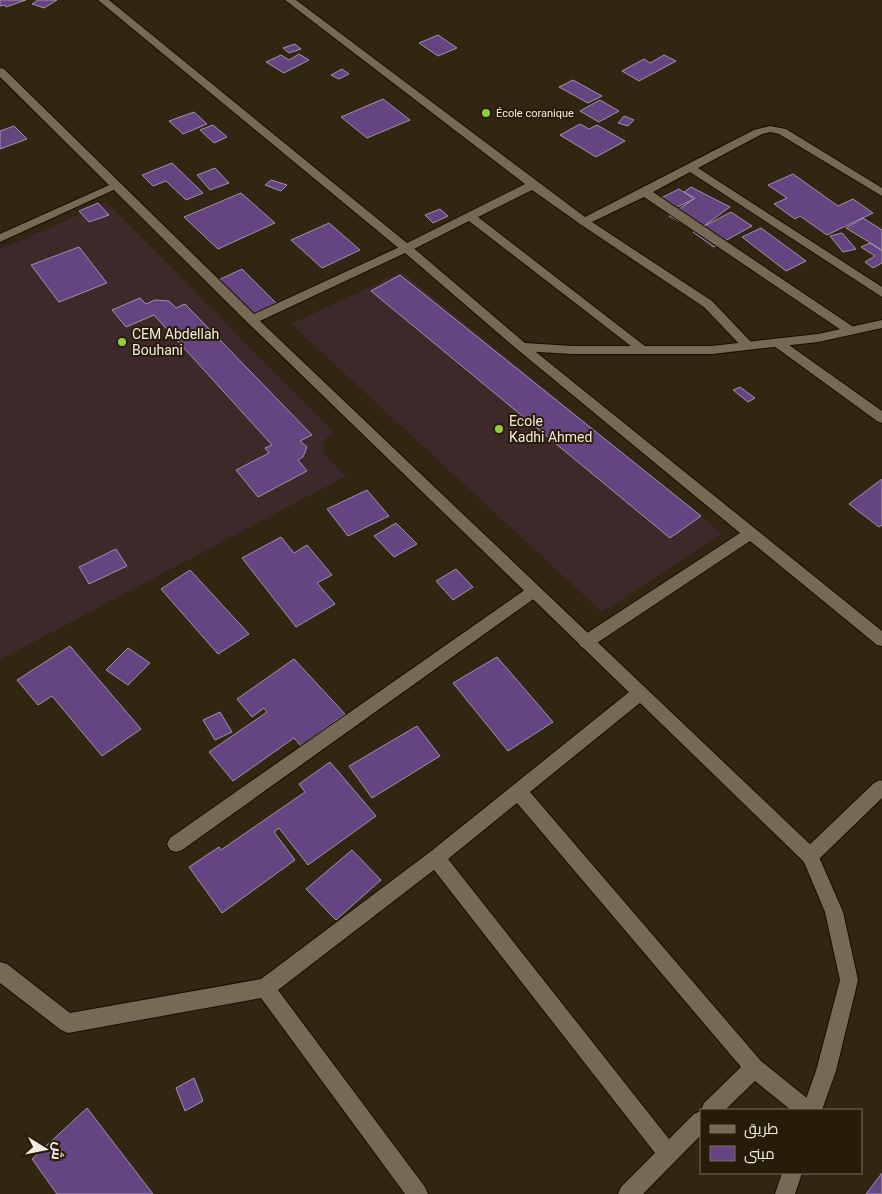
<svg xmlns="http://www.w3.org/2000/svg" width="882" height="1194" font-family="Roboto,Cairo,sans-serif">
  <rect width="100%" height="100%" fill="#302611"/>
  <!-- education -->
  <path fill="#3d292a" d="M106,202L335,433L326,438L323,452L346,476L0,660V250Z
    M402,272L722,534L602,612L291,324Z"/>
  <!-- building -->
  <path fill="#644581" stroke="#9f94ab" d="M0,0H26L6,7L4,5L0,6Z
    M38,0H57L44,8L32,4Z
    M438,35L457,48L438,56L419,43Z
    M295,44L301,49L289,53L283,48Z
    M299,54L309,60L284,73L266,62L281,55L289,60Z
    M664,55L676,61L639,81L622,71L644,59L650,63Z
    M342,69L349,74L339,79L331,75Z
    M573,80L602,96L588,103L559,87Z
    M383,99L410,120L367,138L341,117Z
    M600,100L619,111L599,122L580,111Z
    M194,112L207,124L183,134L169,121Z
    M624,116L634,120L628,126L618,123Z
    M580,124L589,129L597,125L625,141L596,157L560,135Z
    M213,125L227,137L214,143L200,130Z
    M14,126L27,139L0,149V131Z
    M172,163L203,193L186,200L166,181L153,186L142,175Z
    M215,168L229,183L210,190L197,175Z
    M793,174L838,206L853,199L873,213L827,235L800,216L795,219L774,204L787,198L768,185Z
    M271,180L287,185L281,191L265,185Z
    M691,187L730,207L697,231L669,216L695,198L684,192Z
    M679,189L694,199L667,212L653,202Z
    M241,193L275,223L218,249L184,217Z
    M98,203L109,215L89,222L79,211Z
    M440,209L448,216L433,223L425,215Z
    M731,212L752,226L714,247L693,232Z
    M863,218L882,230V250L846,228Z
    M329,223L360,250L322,268L291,240Z
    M761,228L806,261L786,271L742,237Z
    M842,233L856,249L843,252L830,236Z
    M870,243L882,251V263L873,268L865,262L875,256L861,247Z
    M79,247L107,283L59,302L31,265Z
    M242,269L279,306L248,321L212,283Z
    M400,275L701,516L670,538L371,291Z
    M140,298L146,304L155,300L169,301L176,308L185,304L312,435L300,441L307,447L303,457L298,460L307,471L258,497L236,470L269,453L265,448L272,445L154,315L126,327L112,310Z
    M740,387L755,398L748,402L733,390Z
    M882,479V525L879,527L849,504Z
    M367,490L389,516L348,536L327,509Z
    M396,523L417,544L394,557L374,536Z
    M281,537L294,553L307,545L332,575L317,583L335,604L296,627L242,558Z
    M116,549L127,566L89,584L79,567Z
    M456,569L473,587L453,600L436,581Z
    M190,570L249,634L218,654L161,589Z
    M70,646L141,729L102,756L52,696L38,705L17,680Z
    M128,648L150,663L128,685L106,670Z
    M497,657L553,722L508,751L453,683Z
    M294,659L345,714L301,746L294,738L233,781L209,752L267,712L264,708L252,717L237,699Z
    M220,712L232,732L215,740L203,720Z
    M417,726L440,756L372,798L349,766Z
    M330,762L376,816L308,865L279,828L274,832L295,860L222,913L189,867L219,847L221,850L305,792L299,784Z
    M352,850L381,880L336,920L306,889Z
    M194,1078L203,1101L185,1111L176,1088Z
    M87,1108L153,1194H57L32,1159Z
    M882,1173V1194H866Z"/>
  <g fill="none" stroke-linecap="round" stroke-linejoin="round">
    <!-- street casing -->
    <g stroke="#180e00" stroke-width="2">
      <path id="street" d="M98,0H109L407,243L525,184L285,0H296L585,217L754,130L770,126L786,129L882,188V196L779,134L770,132L762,134L698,168L882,287V297L690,172L653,192L855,328L857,331L855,334H847L644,197L592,222L712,301L752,343L754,346L752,349H744L704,307L580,224L532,190L478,217L650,350L648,353H640L469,221L410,251H402Z
        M116,182L122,185L120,187L0,242V234Z
        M778,339L782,340L882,411V423L877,421L774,346L772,343L774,340Z
        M522,343L526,344L882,631V646L877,645L750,541L591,647L586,648L581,647L578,642L581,637L740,533L518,350L516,347L518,344Z
        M534,585L539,587L541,591L539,595L182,850L176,852L170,850L167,844L170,838L529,587Z
        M640,686L646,688L648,693L646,698L530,792L761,1061L813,1103L816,1110H791L755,1081L725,1110H701L704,1103L741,1067L517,803L448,859L669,1139L694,1114L701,1111V1135L643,1194H618L621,1187L655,1153L434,870L278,990L425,1187L428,1194H405L261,998L68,1033L61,1030L0,983V962L7,964L70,1013L261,979L430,852L634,688Z
        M880,780L882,781V798L816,862L810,864L804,862L801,856L804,850L874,783Z"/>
    </g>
    <!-- secondary casing -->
    <g stroke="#180e00" stroke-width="2">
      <path id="secondary" d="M0,68L4,69L254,314L406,244L410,245L525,343L572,346H712L818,334L882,320V328L818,342L712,354H572L522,351L518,350L405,253L260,321L816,850L843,912L858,980L836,1071L822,1110H802L816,1071L840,980L825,912L804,862L248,323L0,77Z
        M782,1173H802L795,1194H775Z"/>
    </g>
    <!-- street -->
    <use href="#street" fill="#766a54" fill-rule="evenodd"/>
    <!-- secondary -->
    <use href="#secondary" fill="#766a54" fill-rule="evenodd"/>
  </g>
  <!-- markers -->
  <g fill="#92cd3e" stroke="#261c08" stroke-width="2">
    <circle cx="486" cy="113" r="5"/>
    <circle cx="122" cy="342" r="5"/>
    <circle cx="499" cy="429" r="5"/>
  </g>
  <g text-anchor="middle" stroke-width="4" stroke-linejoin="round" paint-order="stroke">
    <!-- far-poi labels -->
    <g font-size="11" fill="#f3ece0" stroke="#261c08" text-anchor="start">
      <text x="496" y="117">École coranique</text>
    </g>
    <!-- poi labels -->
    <g font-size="14" fill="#f3ece0" stroke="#261c08" text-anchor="start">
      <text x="132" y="339">CEM Abdellah<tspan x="132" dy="16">Bouhani</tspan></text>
      <text x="509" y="426">Ecole<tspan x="509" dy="16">Kadhi Ahmed</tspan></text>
    </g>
  </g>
  <!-- legend -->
  <rect x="700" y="1109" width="162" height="65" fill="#261c08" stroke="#786f5e"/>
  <rect x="710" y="1125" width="25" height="8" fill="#766a54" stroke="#786f5e"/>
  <text x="744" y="1134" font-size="15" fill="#f3ece0">طريق</text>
  <rect x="710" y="1146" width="25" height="15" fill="#644581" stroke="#786f5e"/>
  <text x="744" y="1159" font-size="15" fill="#f3ece0">مبنى</text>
  <!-- north arrow -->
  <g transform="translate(45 1149) rotate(100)" stroke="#261c08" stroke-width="4" paint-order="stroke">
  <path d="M0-4L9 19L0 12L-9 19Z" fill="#f3ece0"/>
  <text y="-8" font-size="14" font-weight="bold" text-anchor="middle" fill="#f3ece0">ش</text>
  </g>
</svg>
